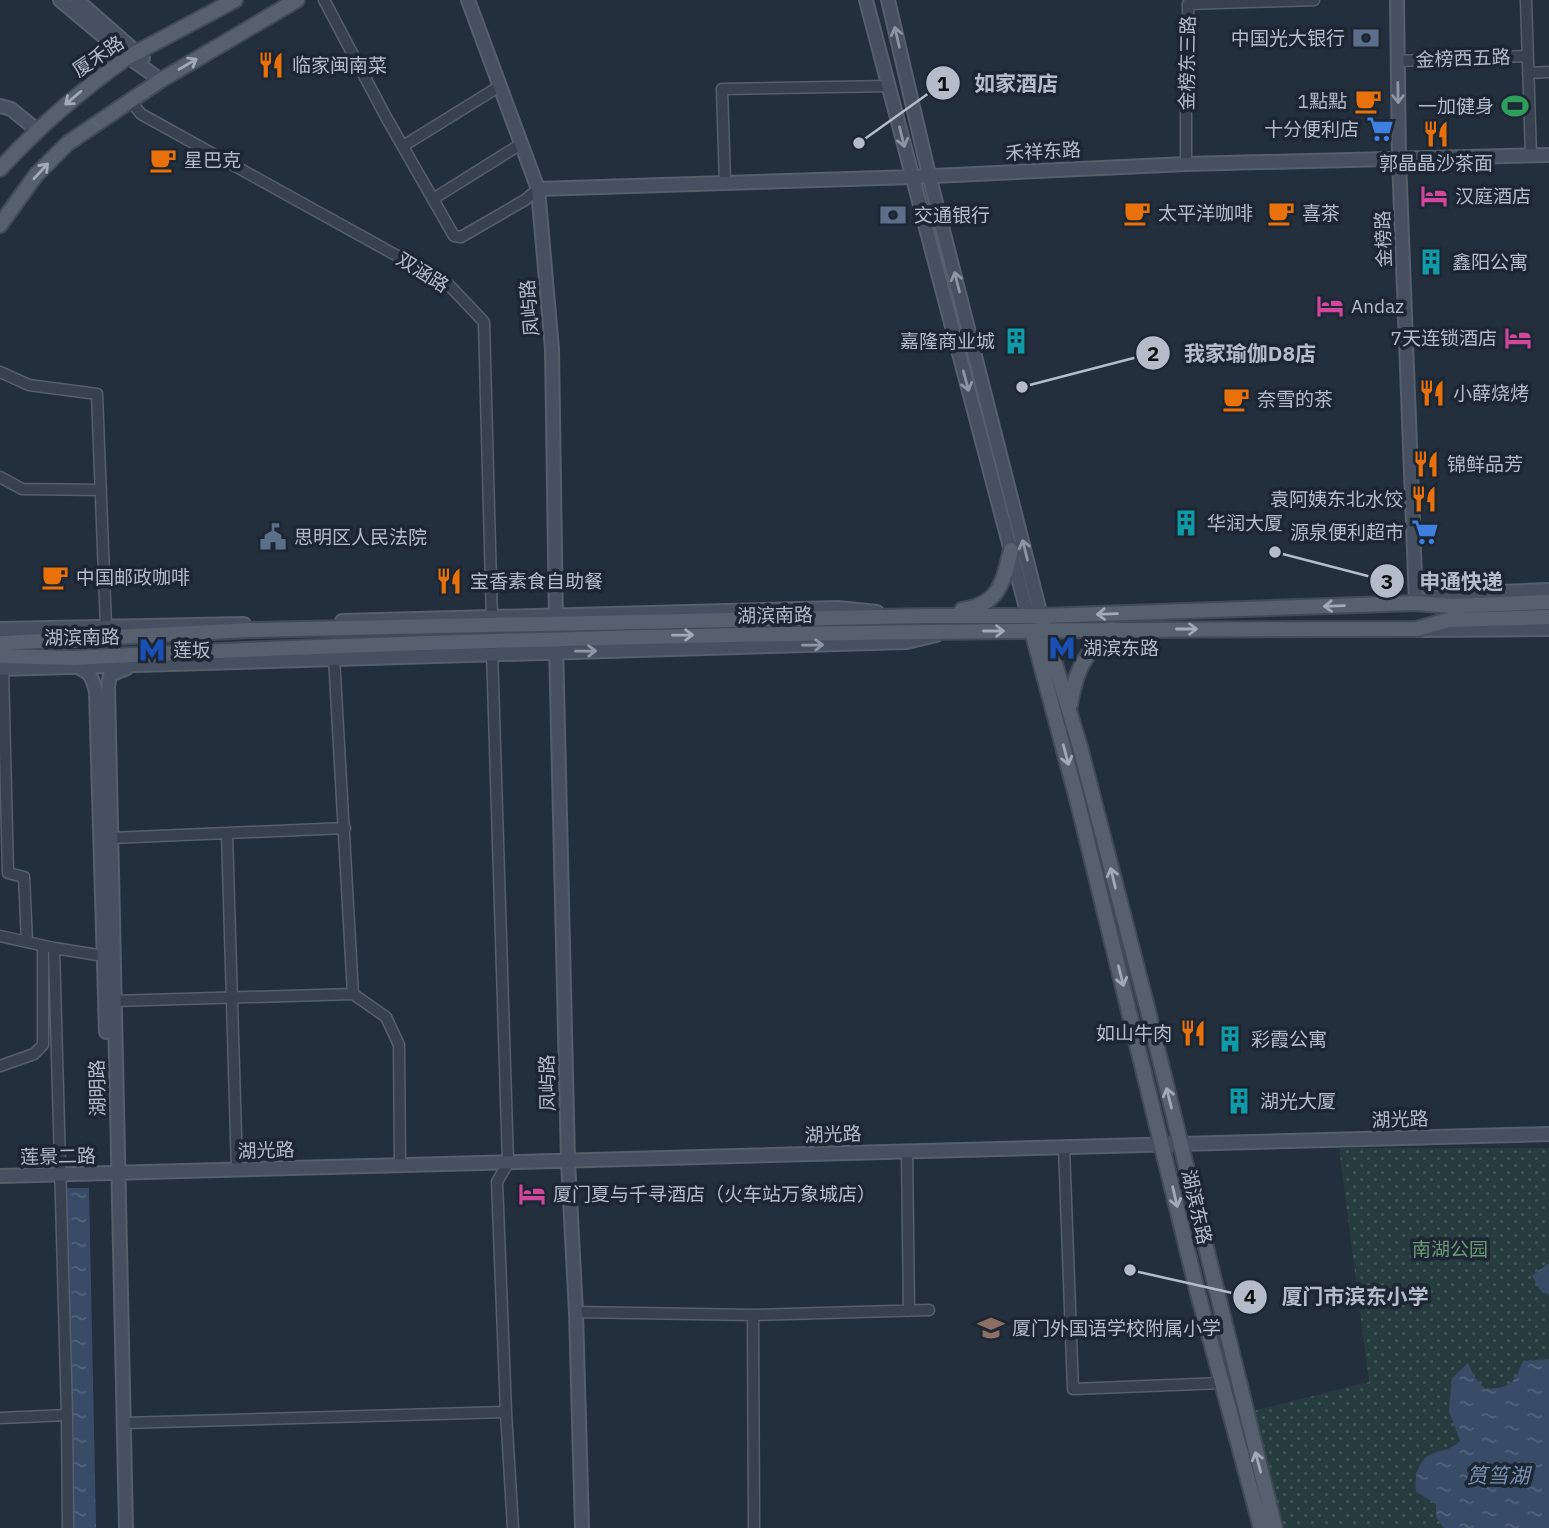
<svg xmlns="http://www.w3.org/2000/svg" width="1549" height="1528" font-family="'IBM Plex Sans','Noto Sans SC',sans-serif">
  <defs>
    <pattern id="park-dots" width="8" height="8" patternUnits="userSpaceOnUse" patternTransform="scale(1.75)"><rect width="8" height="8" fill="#263c3f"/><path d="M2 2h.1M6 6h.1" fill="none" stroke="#435659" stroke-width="1.8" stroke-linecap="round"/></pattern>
    <pattern id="water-ripples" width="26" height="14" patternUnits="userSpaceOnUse" patternTransform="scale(1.75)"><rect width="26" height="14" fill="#394c67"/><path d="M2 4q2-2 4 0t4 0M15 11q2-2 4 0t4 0" fill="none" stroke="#53647b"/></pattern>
  </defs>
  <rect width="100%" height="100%" fill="#242f3e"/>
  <!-- park -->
  <path fill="url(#park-dots)" d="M1339,1148H1549V1528H1281L1245,1413L1369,1382Z"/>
  <!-- water -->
  <path fill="url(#water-ripples)" d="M66,1188H89L96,1528H74Z
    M1549,1263V1295L1540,1290L1532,1276Z
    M1549,1359V1528H1444L1436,1517V1504L1416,1492C1414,1477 1418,1458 1434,1453C1446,1449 1450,1450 1460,1441L1449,1411L1452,1378L1468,1363L1475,1378L1485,1389C1510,1388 1514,1384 1523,1361Z"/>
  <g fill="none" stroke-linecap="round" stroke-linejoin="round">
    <!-- street casing -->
    <g stroke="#565f6c" stroke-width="13">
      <path id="street" d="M324,0L386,117L454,236L461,237L525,200L538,189
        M1526,0L1531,156
        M1398,61L1527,56
        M1528,73L1549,72
        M130,100L141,114L448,284L484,322L492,622
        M403,146L500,86
        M1186,164V84L1189,77L1188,4L1314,0
        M725,183L722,89L888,86
        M433,199L521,144
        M0,372L29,385L97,394L106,627
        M0,477L22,489L101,490
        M492,650L508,1163L497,1182L506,1412L513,1528
        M334,657L353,994L386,1017L399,1045L400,1166
        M3,669L8,873L24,877L27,942
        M227,833L237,1170
        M111,838L345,828
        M0,936L54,948L104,956
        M54,948L67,1415L68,1528
        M114,1001L353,994
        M0,1066L34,1054L43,1045V946
        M1064,1147L1073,1389L1222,1383
        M907,1152L909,1311
        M576,1312L753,1315L929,1310
        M753,1315L754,1528
        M0,1418L67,1415
        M123,1423L506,1412"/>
    </g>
    <!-- secondary casing -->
    <g stroke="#565f6c" stroke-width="16">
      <path id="secondary" d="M60,0L128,57L161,80
        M77,0L143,58
        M468,0L538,189L552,349L556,622
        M866,0L1030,623
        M888,0L929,175L1041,616
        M1397,0L1399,159L1416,603L1448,594L1549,590
        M0,106L11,109L37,130
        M538,189L912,177L1186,164L1549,155
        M342,621L838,608L877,612
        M0,629L244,624
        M1421,630L1549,629
        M556,643L568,1161L576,1312L582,1528
        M77,667C92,673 92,678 96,692L106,1032
        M0,669L907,642L936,635
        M0,1176L1549,1134
        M126,1528L108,686L110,675L127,668"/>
    </g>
    <!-- primary casing -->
    <g stroke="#414a57" stroke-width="18">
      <path id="primary" d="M0,169C39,126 80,91 128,57L235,0
        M0,225L36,175L68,143L161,80L297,0
        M962,610C1000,604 1003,582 1011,550
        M1043,624L1080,747L1148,1011L1275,1528
        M1032,631L1077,799L1197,1290L1261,1528
        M0,643L250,630L926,616H1041L1416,603L1450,606L1549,602
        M0,656L73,658C521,635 969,629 1417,629L1448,620L1549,617
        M1070,705C1076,668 1084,656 1111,629"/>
    </g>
    <!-- street -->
    <use href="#street" stroke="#38414e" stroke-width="10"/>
    <!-- secondary -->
    <use href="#secondary" stroke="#465061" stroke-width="12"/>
    <!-- primary -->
    <use href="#primary" stroke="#56606e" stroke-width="14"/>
  </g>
  <!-- one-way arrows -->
  <defs><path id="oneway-shaft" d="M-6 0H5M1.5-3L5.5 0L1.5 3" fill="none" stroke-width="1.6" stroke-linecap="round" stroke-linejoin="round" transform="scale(1.75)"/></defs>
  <g stroke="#8e96a5">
    <use href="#oneway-shaft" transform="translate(897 37) rotate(-103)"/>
    <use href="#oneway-shaft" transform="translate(1398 93) rotate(89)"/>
    <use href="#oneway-shaft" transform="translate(902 137) rotate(76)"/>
    <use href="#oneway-shaft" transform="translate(957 282) rotate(-104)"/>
    <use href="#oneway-shaft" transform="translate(966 381) rotate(75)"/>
    <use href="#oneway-shaft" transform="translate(1025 550) rotate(-104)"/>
    <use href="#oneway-shaft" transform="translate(813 645) rotate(-1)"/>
    <use href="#oneway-shaft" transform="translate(586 651) rotate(-1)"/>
  </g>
  <g stroke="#a1aab7">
    <use href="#oneway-shaft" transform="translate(188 64) rotate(-31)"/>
    <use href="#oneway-shaft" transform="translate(73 98) rotate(140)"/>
    <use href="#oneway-shaft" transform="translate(41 171) rotate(-47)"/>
    <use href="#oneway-shaft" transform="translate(1334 606) rotate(178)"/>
    <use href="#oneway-shaft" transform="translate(1107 614) rotate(178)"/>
    <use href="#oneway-shaft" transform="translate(1187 629)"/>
    <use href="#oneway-shaft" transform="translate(994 631)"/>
    <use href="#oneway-shaft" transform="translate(683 635) rotate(-1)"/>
    <use href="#oneway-shaft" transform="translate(1066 755) rotate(75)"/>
    <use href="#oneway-shaft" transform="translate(1113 878) rotate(-104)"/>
    <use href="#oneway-shaft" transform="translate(1121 976) rotate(76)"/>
    <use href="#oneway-shaft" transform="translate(1169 1098) rotate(-104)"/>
    <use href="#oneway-shaft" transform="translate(1175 1197) rotate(77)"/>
    <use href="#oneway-shaft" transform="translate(1258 1462) rotate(-105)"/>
  </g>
  <!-- icons -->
  <defs>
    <g id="bank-bare" transform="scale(2.1)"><path d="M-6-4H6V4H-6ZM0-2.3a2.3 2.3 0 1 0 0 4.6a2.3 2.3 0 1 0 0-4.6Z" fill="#5c6f8a" stroke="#1d2633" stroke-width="2.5" paint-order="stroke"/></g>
    <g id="restaurant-bare" transform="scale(2.1)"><path d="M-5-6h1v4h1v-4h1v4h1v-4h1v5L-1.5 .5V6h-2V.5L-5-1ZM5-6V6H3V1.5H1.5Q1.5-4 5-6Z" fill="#e8710a" stroke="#1d2633" stroke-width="2.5" paint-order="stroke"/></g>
    <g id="cafe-bare" transform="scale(2.1)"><path d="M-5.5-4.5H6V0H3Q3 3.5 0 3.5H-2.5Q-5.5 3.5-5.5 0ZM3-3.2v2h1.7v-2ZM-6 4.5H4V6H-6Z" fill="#e8710a" stroke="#1d2633" stroke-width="2.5" paint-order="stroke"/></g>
    <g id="stadium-bare" transform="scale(2.1)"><path d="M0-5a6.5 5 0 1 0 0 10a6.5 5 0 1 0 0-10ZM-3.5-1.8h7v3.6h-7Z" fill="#2e9e5b" stroke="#1d2633" stroke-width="2.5" paint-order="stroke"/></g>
    <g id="supermarket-bare" transform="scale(2.1)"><path d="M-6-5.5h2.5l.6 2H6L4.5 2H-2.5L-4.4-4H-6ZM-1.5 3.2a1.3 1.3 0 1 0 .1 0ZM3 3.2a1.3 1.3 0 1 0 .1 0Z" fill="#3f7fe0" stroke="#1d2633" stroke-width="2.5" paint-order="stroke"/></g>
    <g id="hotel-bare" transform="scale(2.1)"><path d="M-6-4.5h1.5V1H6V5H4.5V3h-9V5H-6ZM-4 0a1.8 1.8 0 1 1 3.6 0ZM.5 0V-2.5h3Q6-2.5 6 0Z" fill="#d1479c" stroke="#1d2633" stroke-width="2.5" paint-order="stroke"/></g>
    <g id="building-bare" transform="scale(2.1)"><path d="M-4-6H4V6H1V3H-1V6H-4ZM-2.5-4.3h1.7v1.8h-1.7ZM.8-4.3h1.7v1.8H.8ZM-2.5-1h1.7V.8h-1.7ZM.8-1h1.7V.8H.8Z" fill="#0f9aa8" stroke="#1d2633" stroke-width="2.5" paint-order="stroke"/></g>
    <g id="civic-bare" transform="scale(2.1)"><path d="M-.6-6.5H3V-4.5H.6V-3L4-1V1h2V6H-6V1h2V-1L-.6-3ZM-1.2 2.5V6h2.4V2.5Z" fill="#5c6f8a" stroke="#1d2633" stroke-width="2.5" paint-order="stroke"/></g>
    <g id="metro-bare" transform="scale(2.1)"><path d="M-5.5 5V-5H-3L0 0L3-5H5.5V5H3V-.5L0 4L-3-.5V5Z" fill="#1a4fb4" stroke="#1d2633" stroke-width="2.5" paint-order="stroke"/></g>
    <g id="school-bare" transform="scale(2.1)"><path d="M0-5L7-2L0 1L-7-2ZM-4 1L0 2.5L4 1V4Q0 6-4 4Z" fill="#8d6e63" stroke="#1d2633" stroke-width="2.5" paint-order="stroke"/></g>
  </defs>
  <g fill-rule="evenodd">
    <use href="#bank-bare" x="1366" y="38"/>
    <use href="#restaurant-bare" x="271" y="65"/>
    <use href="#cafe-bare" x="1368" y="101"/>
    <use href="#stadium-bare" x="1515" y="106"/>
    <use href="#supermarket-bare" x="1380" y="129"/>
    <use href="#restaurant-bare" x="1436" y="134"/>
    <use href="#cafe-bare" x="163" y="160"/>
    <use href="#hotel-bare" x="1434" y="196"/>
    <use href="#cafe-bare" x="1137" y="213"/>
    <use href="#cafe-bare" x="1281" y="213"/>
    <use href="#bank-bare" x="893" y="215"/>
    <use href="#building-bare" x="1431" y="262"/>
    <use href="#hotel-bare" x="1330" y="306"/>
    <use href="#hotel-bare" x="1518" y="338"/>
    <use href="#building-bare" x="1016" y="341"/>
    <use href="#restaurant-bare" x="1432" y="393"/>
    <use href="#cafe-bare" x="1236" y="399"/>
    <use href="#restaurant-bare" x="1426" y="464"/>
    <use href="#restaurant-bare" x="1424" y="499"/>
    <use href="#building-bare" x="1186" y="523"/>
    <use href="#supermarket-bare" x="1425" y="532"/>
    <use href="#civic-bare" x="273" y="537"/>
    <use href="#cafe-bare" x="55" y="577"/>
    <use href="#restaurant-bare" x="449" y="581"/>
    <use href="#metro-bare" x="1062" y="648"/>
    <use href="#metro-bare" x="152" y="650"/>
    <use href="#restaurant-bare" x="1193" y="1033"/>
    <use href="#building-bare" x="1230" y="1039"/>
    <use href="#building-bare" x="1239" y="1101"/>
    <use href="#hotel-bare" x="532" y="1194"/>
    <use href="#school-bare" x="991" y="1328"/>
  </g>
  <g text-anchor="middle" stroke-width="7" stroke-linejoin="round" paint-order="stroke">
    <!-- poi labels -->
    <g font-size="19" fill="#b4bcc9" stroke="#1d2633" text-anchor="start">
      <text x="1345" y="45" text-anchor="end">中国光大银行</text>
      <text x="292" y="72">临家闽南菜</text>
      <text x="1347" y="108" text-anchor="end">1點點</text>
      <text x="1494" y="113" text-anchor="end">一加健身</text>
      <text x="1359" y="136" text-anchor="end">十分便利店</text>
      <text x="184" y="167">星巴克</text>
      <text x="1436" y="170" text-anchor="middle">郭晶晶沙茶面</text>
      <text x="1455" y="203">汉庭酒店</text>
      <text x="1158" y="220">太平洋咖啡</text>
      <text x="1302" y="220">喜茶</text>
      <text x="914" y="222">交通银行</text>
      <text x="1452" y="269">鑫阳公寓</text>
      <text x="1351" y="313">Andaz</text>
      <text x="1497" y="345" text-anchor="end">7天连锁酒店</text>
      <text x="995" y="348" text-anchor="end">嘉隆商业城</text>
      <text x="1453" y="400">小薛烧烤</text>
      <text x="1257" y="406">奈雪的茶</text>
      <text x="1447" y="471">锦鲜品芳</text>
      <text x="1403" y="506" text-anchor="end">袁阿姨东北水饺</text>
      <text x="1207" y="530">华润大厦</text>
      <text x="1404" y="539" text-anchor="end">源泉便利超市</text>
      <text x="294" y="544">思明区人民法院</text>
      <text x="76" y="584">中国邮政咖啡</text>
      <text x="470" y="588">宝香素食自助餐</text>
      <text x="1083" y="655">湖滨东路</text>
      <text x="173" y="657">莲坂</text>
      <text x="1172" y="1040" text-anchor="end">如山牛肉</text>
      <text x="1251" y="1046">彩霞公寓</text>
      <text x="1260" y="1108">湖光大厦</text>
      <text x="553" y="1201">厦门夏与千寻酒店（火车站万象城店）</text>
      <text x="1012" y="1335">厦门外国语学校附属小学</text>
    </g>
    <!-- street labels -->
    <g font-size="19" fill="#b4bcc9" stroke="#1d2633">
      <text transform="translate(98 56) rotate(-34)" y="7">厦禾路</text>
      <text transform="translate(1463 58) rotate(-2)" y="7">金榜西五路</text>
      <text transform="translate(1187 63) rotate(-89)" y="7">金榜东三路</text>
      <text transform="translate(1043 151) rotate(-3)" y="7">禾祥东路</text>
      <text transform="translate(1383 239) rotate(-92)" y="7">金榜路</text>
      <text transform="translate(423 272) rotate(32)" y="7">双涵路</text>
      <text transform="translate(529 308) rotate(-95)" y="7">凤屿路</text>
      <text transform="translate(775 615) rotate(-1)" y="7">湖滨南路</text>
      <text transform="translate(82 637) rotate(-1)" y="7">湖滨南路</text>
      <text transform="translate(547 1083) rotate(-91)" y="7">凤屿路</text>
      <text transform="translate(97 1088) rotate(-91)" y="7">湖明路</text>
      <text transform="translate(1400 1119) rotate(-2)" y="7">湖光路</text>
      <text transform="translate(833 1134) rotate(-2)" y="7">湖光路</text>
      <text transform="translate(266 1150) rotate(-2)" y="7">湖光路</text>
      <text transform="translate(58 1156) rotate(-1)" y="7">莲景二路</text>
      <text transform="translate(1197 1207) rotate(77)" y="7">湖滨东路</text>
    </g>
    <!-- park labels -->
    <g font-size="19" fill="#6b9a76" stroke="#1d2633">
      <text x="1450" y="1256">南湖公园</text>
    </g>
    <!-- water labels -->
    <g font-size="21" font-style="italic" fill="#7c92b1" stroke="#1d2633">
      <text x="1498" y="1483">筼筜湖</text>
    </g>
  </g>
  <!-- callouts -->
  <path fill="none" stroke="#b4bcc9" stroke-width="2.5" d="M859 143L943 83M1022 387L1153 353M1275 552L1387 581M1130 1270L1250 1297"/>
  <g fill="#b4bcc9" stroke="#1d2633" stroke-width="2.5">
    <circle cx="859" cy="143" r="7"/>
    <circle cx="1022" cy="387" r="7"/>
    <circle cx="1275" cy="552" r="7"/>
    <circle cx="1130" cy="1270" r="7"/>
    <circle cx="943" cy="83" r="18"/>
    <circle cx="1153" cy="353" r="18"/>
    <circle cx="1387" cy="581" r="18"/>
    <circle cx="1250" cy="1297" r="18"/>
  </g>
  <g font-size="21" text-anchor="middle" font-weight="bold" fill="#111">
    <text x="943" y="91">1</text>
    <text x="1153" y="361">2</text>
    <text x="1387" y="589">3</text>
    <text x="1250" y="1304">4</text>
  </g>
  <g font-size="21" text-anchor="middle" font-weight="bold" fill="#b4bcc9" stroke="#1d2633" stroke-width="7" stroke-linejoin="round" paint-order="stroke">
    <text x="1016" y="91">如家酒店</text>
    <text x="1250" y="361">我家瑜伽D8店</text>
    <text x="1461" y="589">申通快递</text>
    <text x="1355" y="1304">厦门市滨东小学</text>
  </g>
</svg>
